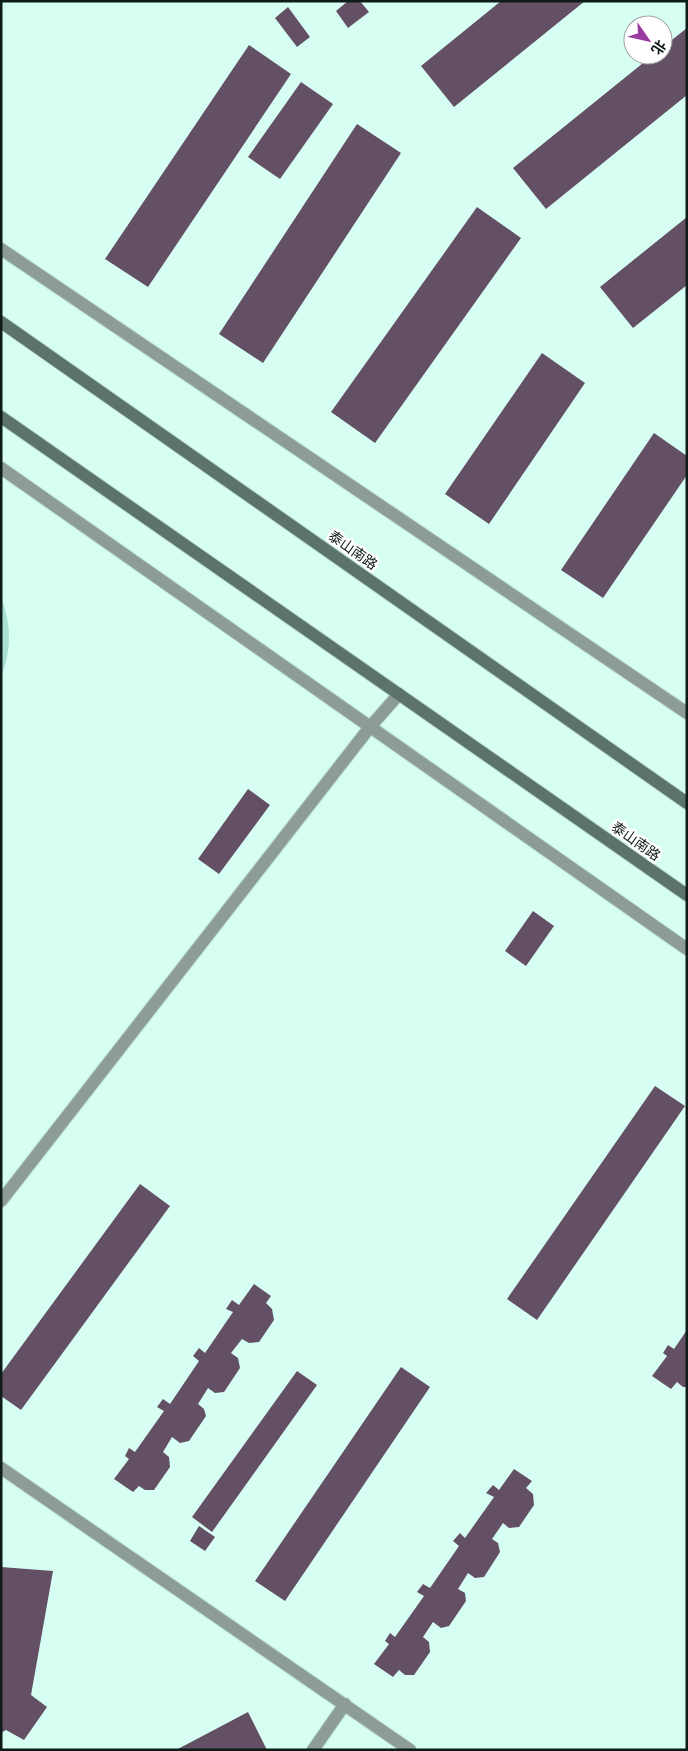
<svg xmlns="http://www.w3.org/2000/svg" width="688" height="1751" font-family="Ubuntu,'Noto Sans SC',sans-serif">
  <rect width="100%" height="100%" fill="#d7fef3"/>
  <!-- green -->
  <path fill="#aae0d1" d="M1,597C11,623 12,651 1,676Z"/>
  <!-- building -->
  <path fill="#645065" d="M348,1H360L369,12L348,28L336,11Z
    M501,1H585L454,107L421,66Z
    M288,7L310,37L297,47L275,18Z
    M687,28V95L546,209L513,168L653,55H663V47Z
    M249,45L291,74L148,287L105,259Z
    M301,82L333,104L280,179L248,157Z
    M357,124L401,153L263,363L219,334Z
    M477,207L521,238L375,443L331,412Z
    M687,217V285L633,328L600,287Z
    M542,353L585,383L489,524L445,494Z
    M654,433L687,456V475L603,598L561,570Z
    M248,789L270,805L219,874L198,859Z
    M533,911L554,926L526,966L505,951Z
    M655,1086L685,1106L537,1320L507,1299Z
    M140,1184L170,1206L21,1410L1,1396V1374Z
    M254,1284L271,1296L266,1303L272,1309L274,1320L259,1342L249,1343L242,1339L231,1353L238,1358L240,1368L224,1392L215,1393L208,1388L198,1404L204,1409L206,1416L189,1441L180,1443L172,1437L163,1452L169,1457L170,1467L154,1490H145L139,1486L133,1492L114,1479L129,1459L125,1456L129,1448L135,1452L164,1411L157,1407L163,1399L170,1404L199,1361L193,1356L199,1348L205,1353L233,1312L226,1309L232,1300L239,1305Z
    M687,1330V1387H683L677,1382L671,1389L652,1376L667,1356L663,1353L668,1345L674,1349Z
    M401,1367L430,1387L285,1601L255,1581Z
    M297,1371L317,1385L212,1532L192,1517Z
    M514,1469L532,1481L526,1488L533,1494L534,1505L519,1527L509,1528L503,1523L492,1539L498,1543L500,1552L484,1577L475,1578L468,1573L458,1589L465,1593L466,1601L449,1626L441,1628L433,1622L423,1637L429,1642L430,1652L414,1675H405L399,1670L393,1677L374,1664L389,1644L385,1641L390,1633L395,1637L424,1596L417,1592L423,1584L430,1588L459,1546L453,1541L460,1533L465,1538L494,1497L486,1493L493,1485L499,1490Z
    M199,1526L215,1537L205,1551L190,1541Z
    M1,1567L53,1571L31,1695L47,1707L24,1740L6,1730L1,1733Z
    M248,1712L267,1750H176Z"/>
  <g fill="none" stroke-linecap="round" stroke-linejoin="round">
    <!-- lane casing -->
    <g stroke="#b7dad0" stroke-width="14">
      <path id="lane" d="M1,249L687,713
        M1,468L687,949"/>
    </g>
    <!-- street casing -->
    <g stroke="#b7dad0" stroke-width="14">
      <path id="street" d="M1,1201L370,727L399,694
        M1,1468L410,1750
        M313,1750L345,1704"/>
    </g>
    <!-- secondary casing -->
    <g stroke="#b7dad0" stroke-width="14">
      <path id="secondary" d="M1,322L687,803
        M1,417L687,895"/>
    </g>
    <!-- lane -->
    <use href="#lane" stroke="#8d9c98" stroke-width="12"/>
    <!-- street -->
    <use href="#street" stroke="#8d9c98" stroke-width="12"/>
    <!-- secondary -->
    <use href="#secondary" stroke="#5c736c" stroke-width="12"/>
  </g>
  <g text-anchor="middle" stroke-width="5" stroke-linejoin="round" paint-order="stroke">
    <!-- street labels -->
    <g font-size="14" fill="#0e1c19" stroke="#fff">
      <text transform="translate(353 550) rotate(35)" y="5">泰山南路</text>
      <text transform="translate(636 841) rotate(35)" y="5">泰山南路</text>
    </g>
  </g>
  <!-- border -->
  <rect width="688" height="1751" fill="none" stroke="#0e1c19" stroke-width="5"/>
  <!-- north arrow -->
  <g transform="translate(648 40) rotate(124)"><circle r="24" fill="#ffffff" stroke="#9fa4a3"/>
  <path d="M0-4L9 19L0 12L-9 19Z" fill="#99389f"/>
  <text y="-8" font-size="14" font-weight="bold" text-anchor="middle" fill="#0e1c19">北</text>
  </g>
</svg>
